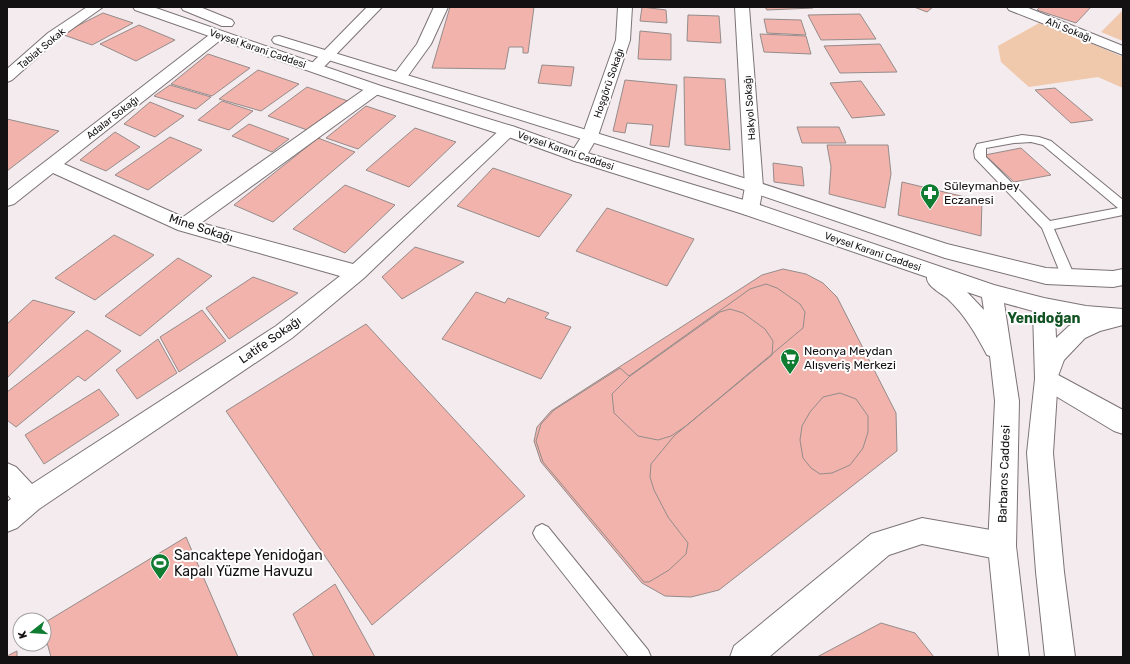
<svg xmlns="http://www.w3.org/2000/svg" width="1130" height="664" font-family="Rubik,sans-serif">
  <rect width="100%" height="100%" fill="#f4ebee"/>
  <!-- green -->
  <path fill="#f0c8ac" d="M1123,10V41L1101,32Z
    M1041,22L1123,57V88L1098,77L1029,87L1001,62L998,46Z"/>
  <!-- building -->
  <path fill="#f2b3ac" stroke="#958c8b" d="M450,7H534L528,53H523V47H509L505,69L432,68Z
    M642,7L666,10L667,23L640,21Z
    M765,7H813V8L767,10Z
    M914,7H933L927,12Z
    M1040,7H1091L1076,23L1037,10Z
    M103,13L133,23L92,45L61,34Z
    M860,14L876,39L821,40L808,15Z
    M688,15L719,16L721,43L687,41Z
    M764,19L801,20L806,35L767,33Z
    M139,25L175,40L136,61L100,44Z
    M640,31L671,34V60L638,59Z
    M760,34L806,36L811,54L764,52Z
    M880,44L897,72L840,73L824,46Z
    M208,54L250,68L212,96L171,84Z
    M542,65L574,67L571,86L538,83Z
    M258,70L299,84L261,111L219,99Z
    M684,77L725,79L730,150L685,145Z
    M625,80L677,85L669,147L650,145L653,125L627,123L625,133L613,131Z
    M861,81L885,115L852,118L830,83Z
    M170,85L211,97L196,109L154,96Z
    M307,87L348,101L310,131L268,116Z
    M1055,88L1093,120L1071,123L1035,90Z
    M222,101L253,111L229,130L198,120Z
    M150,102L184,116L155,137L124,124Z
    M366,106L396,116L358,149L326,138Z
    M7,119L59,131L7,171Z
    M249,124L289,139L272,152L232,136Z
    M797,127H839L846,143H802Z
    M415,128L456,142L409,187L366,170Z
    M115,132L140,147L106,171L80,160Z
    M170,137L202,150L148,190L115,175Z
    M318,138L355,152L273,222L234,205Z
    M827,145H888L891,174L885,208L829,194L831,167Z
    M1021,148L1051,175L1014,182L985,155Z
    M773,163L802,167L804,186L774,182Z
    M493,168L572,195L539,237L457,206Z
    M902,182L982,201L981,236L898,215Z
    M345,185L395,205L345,253L293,229Z
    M607,208L694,239L667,286L576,251Z
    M114,235L154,255L95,300L55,278Z
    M415,247L464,262L402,299L382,277Z
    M178,258L212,276L140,336L105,316Z
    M783,269L806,274L823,283L837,297L896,413L897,451L719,590L691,597L665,596L642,583L541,462L534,441L537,427L551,411L762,275Z
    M253,277L298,293L229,339L206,308Z
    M766,284L777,288L800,304L805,312L803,328L674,436L651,464L650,477L654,490L668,517L688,543L686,554L669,570L649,582H644L543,462L536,441L541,424L554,410L620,368L629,376L750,289Z
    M476,292L505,303L508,298L549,313L545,318L571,327L541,379L442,339Z
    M33,300L75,312L7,378V324Z
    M730,309L743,313L765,329L773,341L772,355L686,426L671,436L658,440L638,436L614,413L612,394L630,376L720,312Z
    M202,310L226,341L179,372L160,337Z
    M366,324L525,496L372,625L226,411Z
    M87,330L121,351L85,381L78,376L16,427L7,420V392Z
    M158,339L177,373L137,399L116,370Z
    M99,389L119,415L44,464L25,435Z
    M840,393L856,399L868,416V432L863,448L850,465L832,473L820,474L811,468L803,458L800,440L802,426L810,412L823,397Z
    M186,537L238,657H51L44,632V623Z
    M335,584L375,657H314L293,614Z
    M881,623L915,633L934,657H817Z
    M17,651V657H7V656Z"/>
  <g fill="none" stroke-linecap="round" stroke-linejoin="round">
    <!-- service casing -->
    <g stroke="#7b7376" stroke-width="2">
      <path id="service" d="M1022,135L1039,137L1051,141L1123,200V215L1054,229L1075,277L1073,280L1068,282L1063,280L1042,228L975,158L974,151L977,144ZM1031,142L1043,145L1118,208L1050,221L986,157V148L1014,143Z
        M542,524L548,527L648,650L651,657H629L536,539L533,533L536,527Z"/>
    </g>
    <!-- minor casing -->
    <g stroke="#7b7376" stroke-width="2">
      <path id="minor" d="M87,7H103L58,39L12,80L7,82V69L48,33Z
        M367,7H382L321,70H311L308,67L311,64Z
        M434,7H448L431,44L405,80H395L392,77L417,44Z
        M618,7H632L630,40L598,136L584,160L578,162L572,160L569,156L582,136L616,40Z
        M1007,7H1026L1123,46V55L1009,10Z
        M218,31L223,32L225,35L223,38L64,164L183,217L369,86H381L383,89L381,92L201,223L353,264L503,127L509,126L515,127L517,131L364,278L292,338L39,509L17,528L7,532V502L11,499L7,494V463L16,467L32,484L276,326L340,276L178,230L53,173L14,204L7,206V191L213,32Z
        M1047,369L1123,410V434L1114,431L1039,386L1035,379L1039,372Z
        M922,518L1002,532L1012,536L1016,546L1012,556L1002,560L922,544L889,555L769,657H730L734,646L871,534Z"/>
    </g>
    <!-- tertiary casing -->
    <g stroke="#7b7376" stroke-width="2">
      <path id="tertiary" d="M735,7H749L763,187L759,209L757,214L750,215L743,214L741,209L745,187Z"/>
    </g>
    <!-- secondary casing -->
    <g stroke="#7b7376" stroke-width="2">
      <path id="secondary" d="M133,7H153L381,86L515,127L584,152L757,204L994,285L1044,298L1086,306L1123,309V325L1100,331L1085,338L1064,360L1058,376L1053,453L1064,572L1075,657H1045L1036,572L1027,453L1035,379L1033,311L1004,303L1019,401L1016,546L1029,657H999L988,546L995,401L990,356L987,355C976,334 965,315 948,299C941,293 926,286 927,277L743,214L572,160L503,135L369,92L135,10ZM967,292L982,297L984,310ZM1055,316L1079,321L1069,326L1056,338Z
        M181,7H200L232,20L234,23L232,26H222L183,10Z
        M279,36L760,183L947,244L1046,268L1113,271L1123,269V285L1113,287L1046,284L945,258L748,191L274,43L272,40L274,37Z"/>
    </g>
    <!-- service -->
    <use href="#service" fill="#fff" fill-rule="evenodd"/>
    <!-- minor -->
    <use href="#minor" fill="#fff" fill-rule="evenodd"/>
    <!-- tertiary -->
    <use href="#tertiary" fill="#fff" fill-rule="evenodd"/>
    <!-- secondary -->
    <use href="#secondary" fill="#fff" fill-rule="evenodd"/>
  </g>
  <!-- icons -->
  <defs>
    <g id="pharmacy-pin" transform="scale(1)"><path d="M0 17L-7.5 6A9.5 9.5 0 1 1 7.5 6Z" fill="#0f7c31" stroke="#fff"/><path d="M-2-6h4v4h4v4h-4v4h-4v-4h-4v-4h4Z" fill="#fff"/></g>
    <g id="supermarket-pin" transform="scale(1)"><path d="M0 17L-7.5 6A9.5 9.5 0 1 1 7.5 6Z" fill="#0f7c31" stroke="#fff"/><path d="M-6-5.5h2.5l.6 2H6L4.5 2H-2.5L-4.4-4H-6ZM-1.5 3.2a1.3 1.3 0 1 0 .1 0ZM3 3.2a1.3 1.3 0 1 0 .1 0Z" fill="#fff"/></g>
    <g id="stadium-pin" transform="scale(1)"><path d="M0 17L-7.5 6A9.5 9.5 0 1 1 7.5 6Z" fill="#0f7c31" stroke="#fff"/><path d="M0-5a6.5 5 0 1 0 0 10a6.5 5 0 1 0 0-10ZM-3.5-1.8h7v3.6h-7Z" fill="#fff"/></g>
  </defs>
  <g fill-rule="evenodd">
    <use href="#pharmacy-pin" x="930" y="193"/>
    <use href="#supermarket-pin" x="790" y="358"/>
    <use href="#stadium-pin" x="160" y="563"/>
  </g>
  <g text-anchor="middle" stroke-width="4" stroke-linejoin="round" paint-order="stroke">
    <!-- far-street labels -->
    <g font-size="10" fill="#141112" stroke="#fff">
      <text transform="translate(1069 29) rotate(22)" y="4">Ahi Sokağı</text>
      <text transform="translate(41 48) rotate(-40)" y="4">Tabiat Sokak</text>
      <text transform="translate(258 48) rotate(19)" y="4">Veysel Karani Caddesi</text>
      <text transform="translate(608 83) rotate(-71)" y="4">Hoşgörü Sokağı</text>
      <text transform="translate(749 108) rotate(-94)" y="4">Hakyol Sokağı</text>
      <text transform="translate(112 117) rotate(-38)" y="4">Adalar Sokağı</text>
      <text transform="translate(566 150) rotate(19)" y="4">Veysel Karani Caddesi</text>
      <text transform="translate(873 251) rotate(19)" y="4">Veysel Karani Caddesi</text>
    </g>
    <!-- poi labels -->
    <g font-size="12" fill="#141112" stroke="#fff" text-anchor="start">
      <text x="944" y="190">Süleymanbey<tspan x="944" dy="14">Eczanesi</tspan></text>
      <text x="804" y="355">Neonya Meydan<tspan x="804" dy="14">Alışveriş Merkezi</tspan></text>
    </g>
    <!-- street labels -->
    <g font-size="12" fill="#141112" stroke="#fff">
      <text transform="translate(201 228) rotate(18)" y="4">Mine Sokağı</text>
      <text transform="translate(270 340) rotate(-35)" y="4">Latife Sokağı</text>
      <text transform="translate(1004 474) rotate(-88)" y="4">Barbaros Caddesi</text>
    </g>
    <!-- quarter labels -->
    <g font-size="14" font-weight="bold" fill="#135323" stroke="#fff">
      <text x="1044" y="323">Yenidoğan</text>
    </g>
    <!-- near-poi labels -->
    <g font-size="14" fill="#141112" stroke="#fff" text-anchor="start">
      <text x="174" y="560">Sancaktepe Yenidoğan<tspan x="174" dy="16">Kapalı Yüzme Havuzu</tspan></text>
    </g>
  </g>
  <!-- border -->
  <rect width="1130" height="664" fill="none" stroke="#141112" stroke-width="16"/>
  <!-- north arrow -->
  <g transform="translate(32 632) rotate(253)"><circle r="19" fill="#ffffff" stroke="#a1a0a0"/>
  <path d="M0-3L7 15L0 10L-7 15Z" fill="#0f7c31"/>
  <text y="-6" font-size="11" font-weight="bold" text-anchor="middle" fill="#141112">K</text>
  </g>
</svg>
